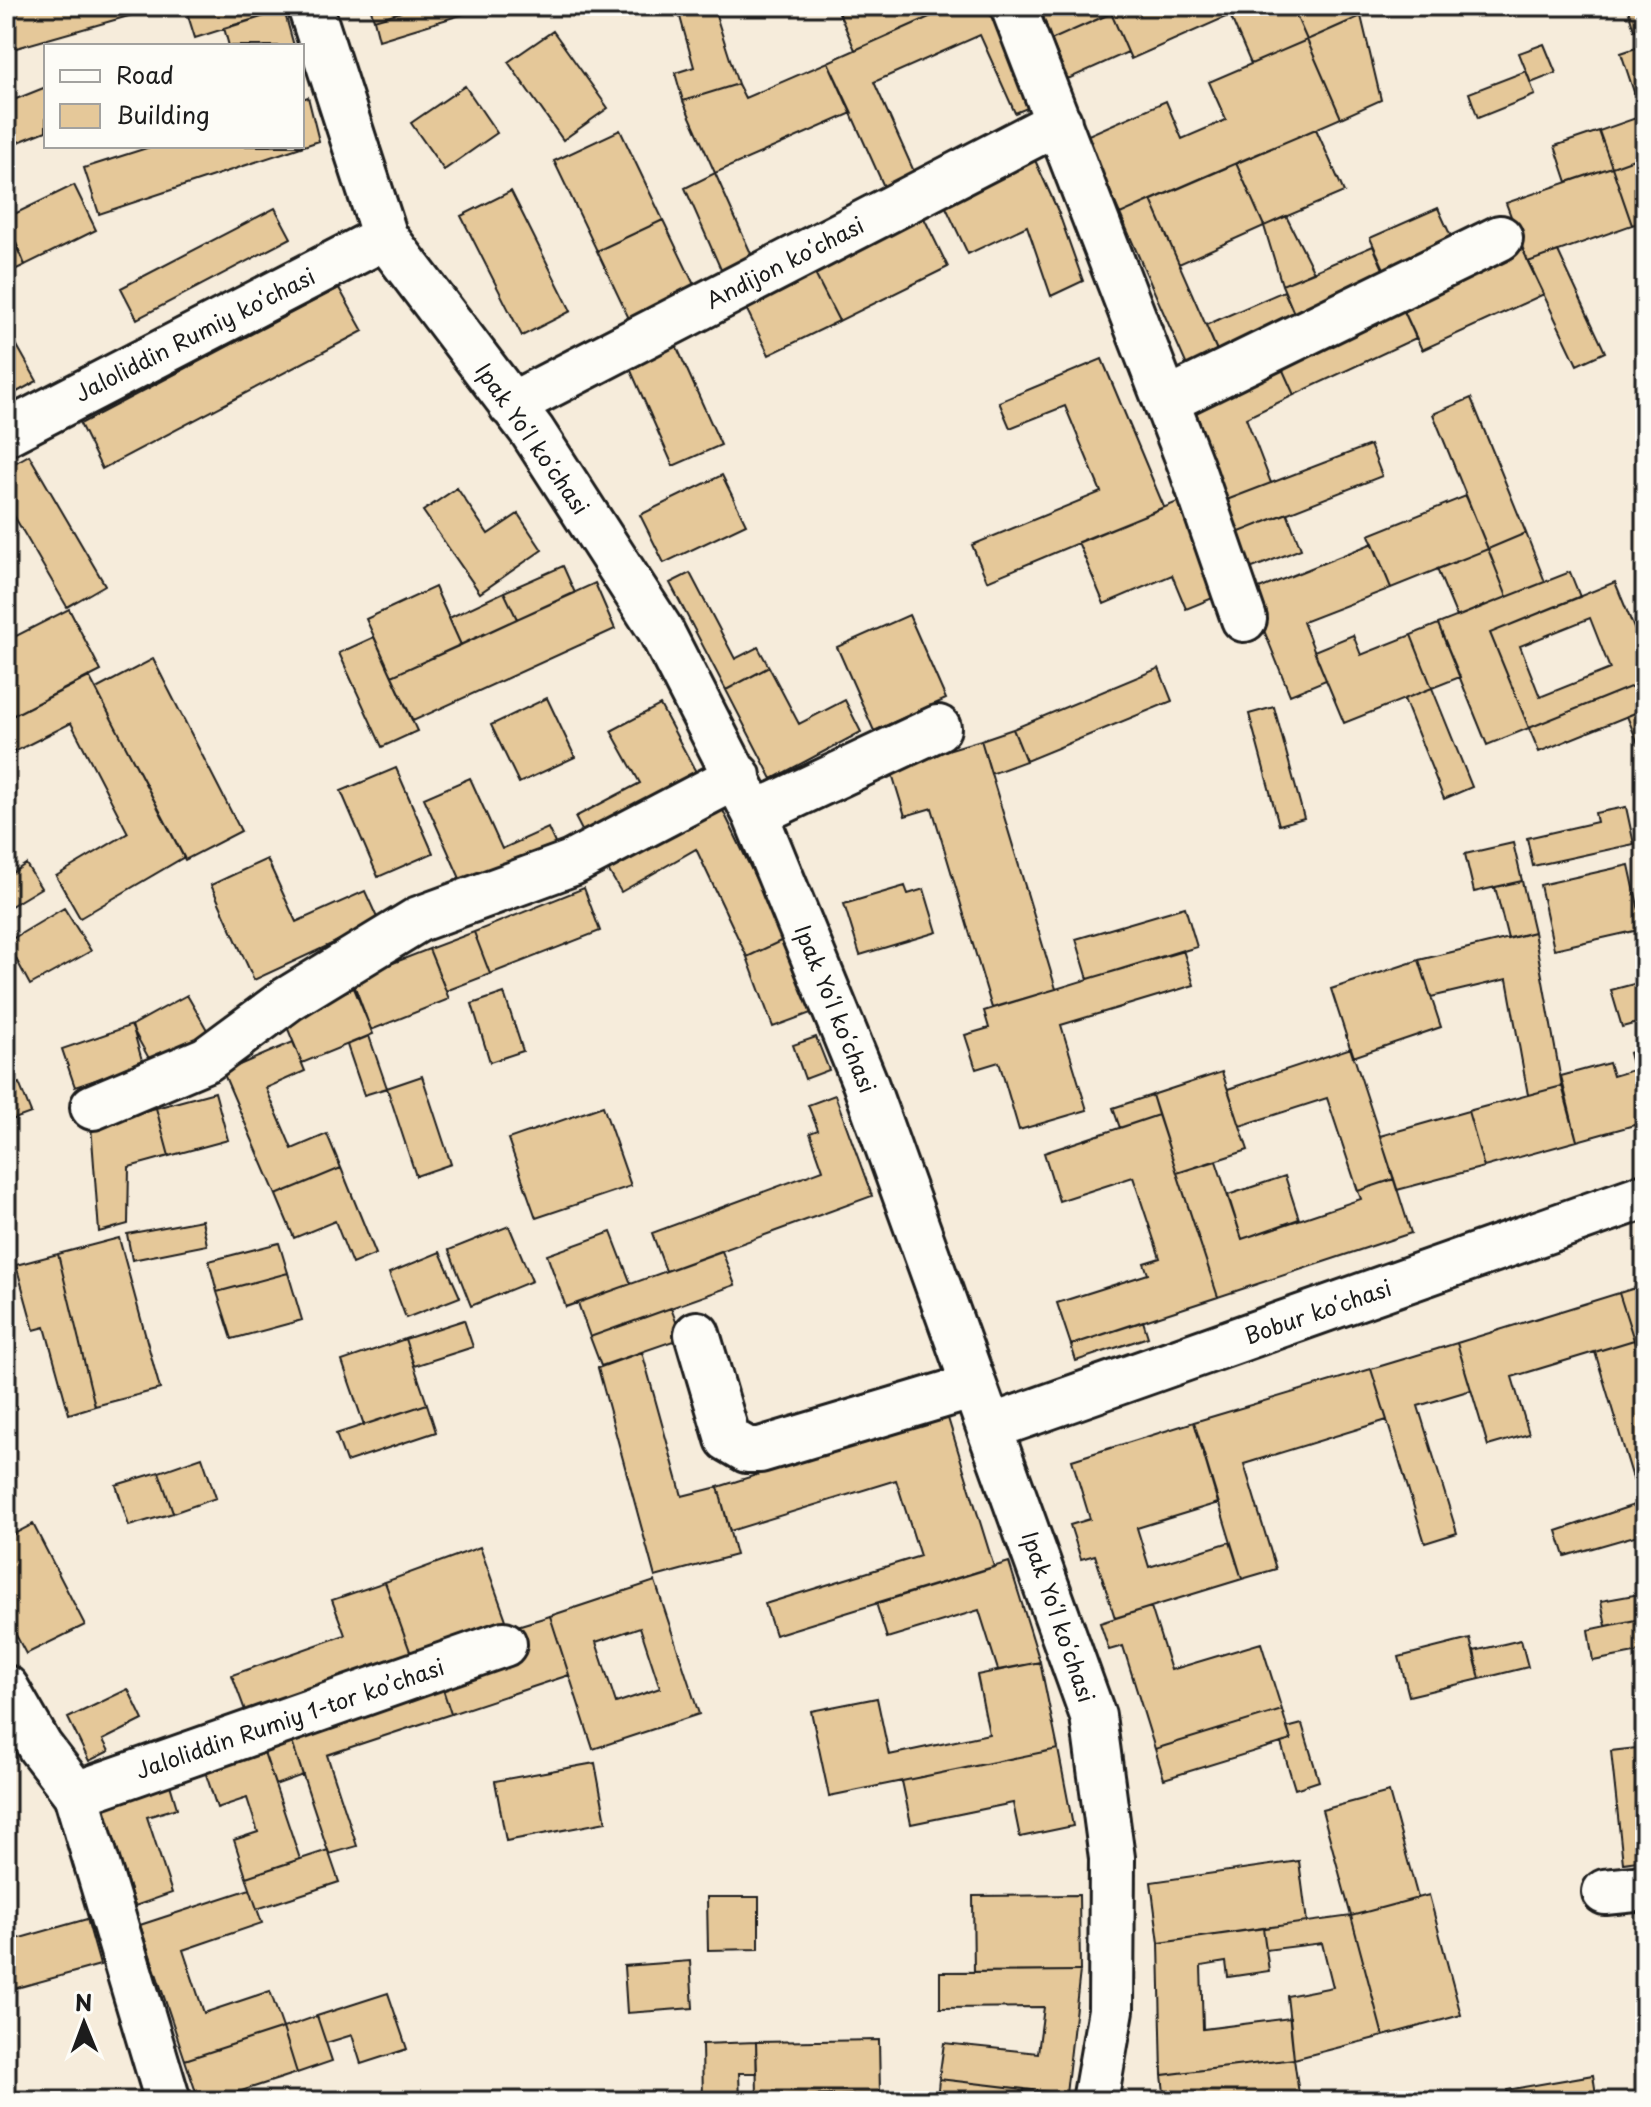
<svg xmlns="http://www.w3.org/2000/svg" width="1651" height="2107" font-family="'Playpen Sans',sans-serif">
  <rect width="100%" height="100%" fill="#f6ecdb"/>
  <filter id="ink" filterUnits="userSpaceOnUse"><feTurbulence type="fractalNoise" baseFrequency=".0125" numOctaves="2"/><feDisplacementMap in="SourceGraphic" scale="16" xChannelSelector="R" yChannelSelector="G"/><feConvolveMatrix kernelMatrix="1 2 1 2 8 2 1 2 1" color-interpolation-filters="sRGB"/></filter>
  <g filter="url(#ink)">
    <!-- building -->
    <path fill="#e5c899" stroke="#1c1c1c" stroke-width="2" fill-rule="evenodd" d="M6,6H137L139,13L6,51Z
      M185,6H283L284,10L195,38Z
      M370,6H405L401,12L374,20Z
      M405,6H490L379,40L374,20L401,12Z
      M677,6H713L738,84L683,101L675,73L694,67Z
      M836,6H954L855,50Z
      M954,6H998L1040,103L1015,113L980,35L874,82L916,176L885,189L828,62Z
      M1040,6H1128L1051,40Z
      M1128,6H1292L1307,40L1251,64L1230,15L1131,59L1111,13Z
      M1292,6H1356L1361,16L1307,40Z
      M1627,6H1645V27L1634,30Z
      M284,10L294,46H229L224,28Z
      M1111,13L1128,52L1068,79L1051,40Z
      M1361,16L1381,100L1341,118L1307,40Z
      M553,31L608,108L563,140L508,62Z
      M1307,40L1341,118L1120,214L1086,136L1166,101L1182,139L1226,120L1209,82Z
      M1544,44L1556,73L1531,83L1519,53Z
      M1645,45V155L1612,167L1599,131L1642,116L1621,53Z
      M828,62L852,113L715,173L683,101L738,84L745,98Z
      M1526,71L1535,95L1478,118L1469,93Z
      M465,86L497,133L444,170L411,123Z
      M46,87V131L6,147V103Z
      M308,97L319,141L99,214L84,168L153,146H302V99Z
      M1316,129L1344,192L1264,226L1236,163Z
      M620,130L663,220L597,251L554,161Z
      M1599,131L1612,167L1567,182L1555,146Z
      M1645,155V221L1632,225L1612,167Z
      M1034,158L1058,211L1083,281L1051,296L1027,226L968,254L943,201Z
      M1236,163L1264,226L1179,264L1151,200Z
      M1612,167L1632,225L1528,262L1506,203Z
      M715,173L753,258L722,272L685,188Z
      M74,185L96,230L25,265L6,218Z
      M511,191L571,311L522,336L461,216Z
      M1151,200L1222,362L1191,375L1120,214Z
      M275,208L291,238L137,319L121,288Z
      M1438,208L1453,241L1385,271L1370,238Z
      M923,216L948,267L839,321L813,270Z
      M1286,216L1314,272L1282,285L1264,226Z
      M663,220L698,293L632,325L597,251Z
      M6,226L25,265L6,274Z
      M1520,244L1544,294L1422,350L1399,300Z
      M1373,246L1387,278L1296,318L1282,285Z
      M1558,251L1605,352L1577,365L1528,262Z
      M813,270L839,321L769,355L744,304Z
      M339,288L363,331L102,469L80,424Z
      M1284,291L1300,327L1222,362L1206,325Z
      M1399,300L1416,338L1294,395L1277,357Z
      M6,326L37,381L6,398Z
      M675,343L721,445L673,466L628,364Z
      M1277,357L1294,395L1246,418L1271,483L1224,501L1196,411L1218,402L1228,380Z
      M1102,359L1164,507L987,581L972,545L1101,492L1065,406L1010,428L999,402Z
      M1471,398L1526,533L1488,549L1433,414Z
      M1370,445L1382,476L1237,533L1224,501Z
      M29,455L105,585L67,607L13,514L6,518V468Z
      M722,475L746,524L664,563L640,515Z
      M457,488L488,534L518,514L542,550L480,593L423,511Z
      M1466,496L1488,549L1391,588L1369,535Z
      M1185,499L1225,593L1186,609L1172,575L1104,604L1078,542Z
      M1287,513L1301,549L1250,569L1237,533Z
      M1526,533L1545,582L1507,597L1488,549Z
      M1373,543L1391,588L1303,622L1326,680L1290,695L1249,593Z
      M1488,549L1507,597L1457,617L1437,569Z
      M563,566L575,593L517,619L504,592Z
      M1570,572L1580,597L1490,633L1529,728L1487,745L1438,624Z
      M690,573L735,659L758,647L769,667L726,690L670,583Z
      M1615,582L1645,655V681L1529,728L1490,633ZM1590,618L1610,669L1540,697L1520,646Z
      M595,583L615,629L413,721L392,676Z
      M435,587L461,645L392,676L366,619Z
      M504,592L517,619L461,645L449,618Z
      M69,609L101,671L6,719V641Z
      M909,615L946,699L874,731L837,647Z
      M1438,624L1460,677L1432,688L1411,635Z
      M1353,635L1361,655L1411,635L1432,688L1344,723L1314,651Z
      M374,637L417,731L382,747L339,653Z
      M153,659L241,831L185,860L96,689Z
      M769,667L799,724L845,700L861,732L772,779L726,690Z
      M1159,668L1172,701L1026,761L1013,729Z
      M89,676L184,857L80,918L56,876L128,833L71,723L6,756V719Z
      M1645,681V709L1539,752L1529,728Z
      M1432,688L1472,787L1444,799L1404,699Z
      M547,698L575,757L519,783L491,725Z
      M660,705L703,785L590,846L575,817L640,783L611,731Z
      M1274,707L1304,818L1279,825L1249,714Z
      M1645,709V761L1627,716Z
      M1013,729L1026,761L991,774L981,740Z
      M981,740L1056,989L992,1008L932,808L905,816L890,767Z
      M396,768L433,853L378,877L341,791Z
      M470,778L502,849L548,828L559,852L466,892L424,798Z
      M717,798L785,939L747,957L696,849L621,892L603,861Z
      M1626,807L1634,844L1533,866L1527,838L1597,822L1595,813Z
      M1513,843L1522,881L1474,892L1465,854Z
      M267,859L296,922L365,891L379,922L254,980L211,885Z
      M26,864L41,888L6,909V877Z
      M1629,865L1643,929L1554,949L1540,885Z
      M1522,881L1534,932L1508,939L1495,887Z
      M905,886L908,894L924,889L937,932L860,955L844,904Z
      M584,888L600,931L490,974L474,932Z
      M1185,907L1197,947L1088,979L1076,939Z
      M64,908L91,951L30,985L7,942Z
      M474,932L490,974L446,991L429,949Z
      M1534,932L1562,1086L1528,1095L1507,979L1431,997L1419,960Z
      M785,939L811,1013L773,1027L747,957Z
      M429,949L449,999L371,1030L352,979Z
      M1183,950L1194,985L1061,1025L1087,1110L1019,1130L999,1062L976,1069L965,1035L989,1028L984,1011Z
      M1419,960L1441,1027L1353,1057L1331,989Z
      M1645,981V1021L1622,1027L1611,990Z
      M354,988L373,1034L302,1063L283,1017Z
      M504,993L523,1051L490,1062L472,1004Z
      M187,995L214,1042L157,1073L131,1026Z
      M132,1025L143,1064L75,1087L62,1049Z
      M369,1036L387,1088L364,1095L347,1045Z
      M816,1037L829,1070L805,1079L793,1045Z
      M293,1042L305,1071L266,1088L292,1149L327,1134L341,1168L276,1195L223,1072Z
      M1351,1048L1394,1179L1358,1191L1327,1098L1240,1126L1228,1089Z
      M1645,1049V1112L1629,1053Z
      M1609,1063L1613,1076L1633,1070L1645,1122L1577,1141L1561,1076Z
      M1222,1072L1248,1150L1177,1173L1152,1095Z
      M422,1076L451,1164L416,1176L387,1088Z
      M19,1083L31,1113L6,1122V1088Z
      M1562,1086L1577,1141L1484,1167L1468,1111Z
      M215,1092L228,1140L169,1156L156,1108Z
      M835,1095L872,1196L666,1271L652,1233L823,1170L810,1133L818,1130L808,1105Z
      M1152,1095L1158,1115L1120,1128L1113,1108Z
      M603,1106L631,1186L536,1218L508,1139Z
      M156,1108L169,1156L129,1167L128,1224L99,1232L91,1125Z
      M1468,1111L1484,1167L1397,1190L1380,1136Z
      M1158,1115L1218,1297L1071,1345L1057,1303L1148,1274L1144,1263L1160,1258L1133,1177L1059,1201L1044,1153Z
      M1216,1161L1242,1239L1361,1199L1358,1191L1394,1179L1411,1233L1218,1297L1177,1173Z
      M341,1168L376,1254L352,1264L335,1221L294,1238L276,1195Z
      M1285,1176L1299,1219L1242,1239L1228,1195Z
      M202,1220L207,1245L132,1260L127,1234Z
      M509,1226L532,1281L471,1306L449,1250Z
      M611,1232L631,1284L566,1307L547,1255Z
      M119,1238L160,1389L95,1406L58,1254Z
      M279,1243L288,1273L217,1292L209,1261Z
      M722,1251L735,1285L590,1337L578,1303Z
      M440,1252L460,1297L406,1318L389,1273Z
      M58,1254L95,1406L69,1414L45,1327L34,1330L16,1265Z
      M288,1273L302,1320L232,1339L217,1292Z
      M1645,1285V1337L1634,1340L1619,1293Z
      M1619,1293L1634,1340L1512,1377L1529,1434L1488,1446L1457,1343Z
      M671,1308L682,1338L601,1366L590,1337Z
      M464,1320L473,1347L414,1366L405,1339Z
      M1143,1321L1148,1337L1076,1361L1071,1345Z
      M1645,1337V1395L1634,1340Z
      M405,1339L427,1404L364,1425L342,1361Z
      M1634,1340L1645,1395V1493L1638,1495L1595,1352Z
      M1457,1343L1471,1390L1418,1406L1457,1533L1425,1543L1371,1369Z
      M642,1352L682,1496L718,1487L736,1555L655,1577L598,1368Z
      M1371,1369L1387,1420L1244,1464L1276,1569L1242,1579L1194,1422Z
      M427,1404L436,1432L346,1462L336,1434Z
      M947,1415L994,1567L775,1635L765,1604L920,1556L896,1480L730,1531L718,1487Z
      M1194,1422L1218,1503L1137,1528L1149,1567L1230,1542L1242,1579L1115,1618L1095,1555L1081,1559L1070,1525L1090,1519L1072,1460Z
      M202,1457L216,1498L173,1513L159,1472Z
      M159,1472L173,1513L129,1526L116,1485Z
      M1645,1493V1533L1565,1556L1557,1531L1640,1503L1638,1495Z
      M33,1524L85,1625L26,1654L6,1616V1538Z
      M480,1547L506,1620L411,1654L385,1582Z
      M1009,1562L1040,1662L998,1670L979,1610L887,1638L876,1603Z
      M655,1581L699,1714L593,1749L550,1616ZM640,1627L660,1688L616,1703L596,1642Z
      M385,1582L411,1654L246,1713L232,1675L345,1635L332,1600Z
      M1645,1593V1618L1606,1626L1601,1601Z
      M1151,1607L1171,1670L1261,1643L1282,1710L1155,1749L1123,1646L1109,1650L1100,1623Z
      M550,1616L569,1675L451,1714L440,1680L514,1627Z
      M1645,1618V1651L1593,1661L1588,1630Z
      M1470,1639L1480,1679L1409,1696L1399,1657Z
      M1521,1640L1528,1667L1480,1679L1474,1651Z
      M1040,1662L1058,1749L829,1796L811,1711L877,1698L889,1755L989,1734L977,1675Z
      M440,1680L451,1714L327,1755L357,1846L329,1854L288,1730Z
      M128,1689L143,1720L103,1740L109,1751L89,1761L68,1718Z
      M1282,1710L1291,1740L1164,1779L1155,1749Z
      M1302,1724L1319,1781L1295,1789L1281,1743L1291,1740L1287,1728Z
      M288,1730L303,1775L275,1785L260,1740Z
      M260,1740L300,1859L246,1877L234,1840L258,1832L247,1798L217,1808L201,1759Z
      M1645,1747V1860L1623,1863L1611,1751Z
      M1058,1749L1073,1826L1020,1837L1013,1803L911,1824L902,1781Z
      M595,1763L606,1822L506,1841L495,1781Z
      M168,1778L177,1808L147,1817L172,1893L135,1906L101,1799Z
      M1389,1792L1418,1898L1351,1916L1322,1810Z
      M328,1850L339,1882L257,1909L246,1877Z
      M1299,1861L1307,1922L1159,1943L1151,1882Z
      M250,1889L262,1923L183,1950L204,2013L270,1991L283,2028L185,2060L140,1925Z
      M1079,1895L1080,1971L974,1972L973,1896Z
      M1429,1895L1461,2015L1383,2036L1351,1916Z
      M707,1897H759V1949L708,1950Z
      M1351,1916L1383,2036L1294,2059L1287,1996L1333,1987L1322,1943L1266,1950L1263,1928Z
      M87,1919L100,1965L6,1991V1942Z
      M1263,1928L1269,1971L1228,1977L1226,1962L1201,1966L1203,2029L1290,2018L1294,2059L1162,2075L1159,1943Z
      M690,1961L693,2008L627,2013L624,1966Z
      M1080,1971L1066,2094L939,2079L944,2043L1038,2053L1044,2007L940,2008V1972Z
      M388,1993L407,2049L361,2064L352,2035L326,2043L317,2016Z
      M317,2016L332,2061L297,2073L283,2028Z
      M283,2028L297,2073L226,2096L227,2101H199L185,2060Z
      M879,2040L880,2094L757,2097L756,2042Z
      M756,2042L757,2073H739L740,2101H703L702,2044Z
      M1294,2059L1300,2101H1260V2096L1220,2101H1165L1162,2075Z
      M6,2070L20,2101H6Z
      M1593,2075L1597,2101H1508L1507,2090Z
      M939,2079L1024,2089L1023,2101H937Z
      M493,2093L495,2101H454Z"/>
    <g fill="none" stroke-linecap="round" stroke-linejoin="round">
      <!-- minor casing -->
      <g stroke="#1c1c1c" stroke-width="50">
        <path id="minor" d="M310,6L385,237L532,431L661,631L755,814L865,1083L1093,1716L1112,1858L1111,2010L1095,2101
          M1013,6L1191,466L1244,619
          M1166,401L1500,238
          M511,405L1059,122
          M6,433L385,237
          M755,814L938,728
          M93,1107L207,1059L288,999L419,919L572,863L738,776
          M697,1334L728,1439L747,1450H760L974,1386
          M991,1427L1645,1196
          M6,1688L40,1747L76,1794L168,2101
          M76,1794L504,1644
          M1605,1892L1645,1888"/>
      </g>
      <!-- minor -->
      <use href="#minor" stroke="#fdfcf7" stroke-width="44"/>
    </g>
  </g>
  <g text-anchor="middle" stroke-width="6" stroke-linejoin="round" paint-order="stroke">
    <!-- street labels -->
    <g font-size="22" fill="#1c1c1c" stroke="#fdfcf7">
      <text transform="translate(785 263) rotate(-27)" y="8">Andijon koʻchasi</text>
      <text transform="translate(195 335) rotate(-27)" y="8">Jaloliddin Rumiy koʻchasi</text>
      <text transform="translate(532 439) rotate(55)" y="8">Ipak Yoʻl koʻchasi</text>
      <text transform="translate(835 1009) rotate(68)" y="8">Ipak Yoʻl koʻchasi</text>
      <text transform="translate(1318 1312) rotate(-19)" y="8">Bobur koʻchasi</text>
      <text transform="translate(1058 1617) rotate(71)" y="8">Ipak Yoʻl koʻchasi</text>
      <text transform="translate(290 1719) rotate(-19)" y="8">Jaloliddin Rumiy 1-tor koʼchasi</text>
    </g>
  </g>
  <!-- margin -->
  <rect width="1651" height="2107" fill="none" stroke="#fdfcf7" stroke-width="32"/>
  <rect x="16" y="16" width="1619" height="2075" fill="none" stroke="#1c1c1c" stroke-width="3" filter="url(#ink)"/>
  <!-- legend -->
  <rect x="44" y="44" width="260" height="104" fill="#fdfcf7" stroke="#a3a29f" stroke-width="2"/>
  <rect x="60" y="70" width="40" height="12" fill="#fdfcf7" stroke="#a3a29f" stroke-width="2"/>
  <text x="116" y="84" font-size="24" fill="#1c1c1c">Road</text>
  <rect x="60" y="104" width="40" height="24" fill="#e5c899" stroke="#a3a29f" stroke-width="2"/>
  <text x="116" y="124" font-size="24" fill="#1c1c1c">Building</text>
  <!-- north arrow -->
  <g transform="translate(84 2023) rotate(359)" stroke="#fdfcf7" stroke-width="6" paint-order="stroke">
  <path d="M0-6L14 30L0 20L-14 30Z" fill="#1c1c1c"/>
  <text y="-12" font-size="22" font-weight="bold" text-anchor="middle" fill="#1c1c1c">N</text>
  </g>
</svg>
